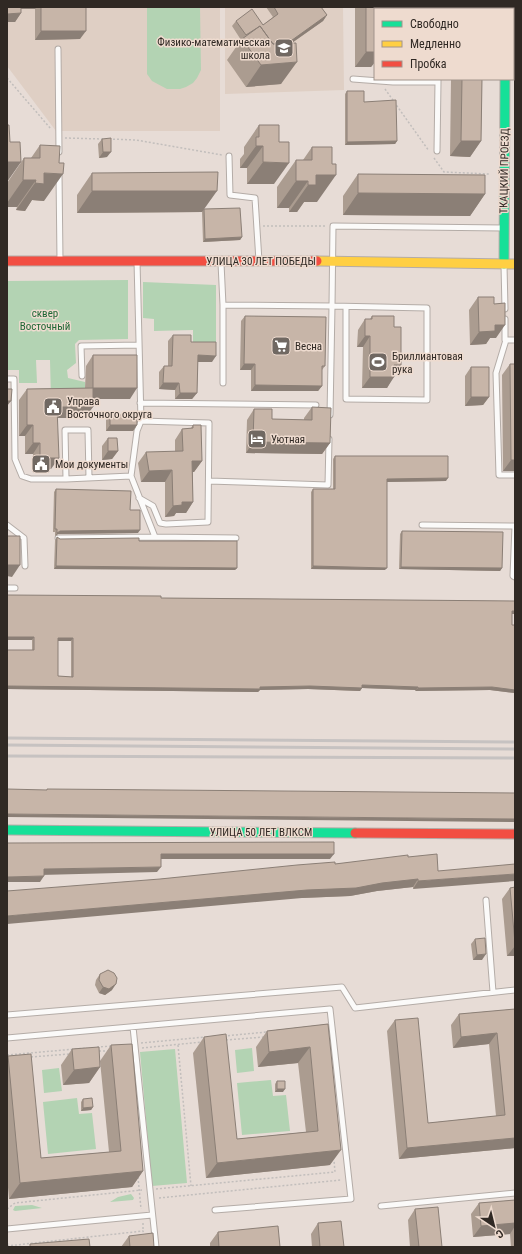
<svg xmlns="http://www.w3.org/2000/svg" width="522" height="1254" font-family="'Roboto Condensed',sans-serif">
  <rect width="100%" height="100%" fill="#e7dcd6"/>
  <!-- education -->
  <path fill="#dfcfc4" d="M7,7H220V131H56L7,66Z
    M225,7H343L344,90L225,94Z"/>
  <!-- green -->
  <path fill="#b3d3b3" d="M147,7H200L201,70L197,78L193,83L186,87L180,89H167L152,81L147,74Z
    M128,280V339L79,340L75,344L76,363L67,370L68,378L85,382V399H51L50,360H36L37,383H19V370H7V281Z
    M143,282L216,285V345H193V330L154,331V319L143,318Z
    M252,1048L254,1071L237,1073L235,1050Z
    M175,1049L187,1183L152,1186L140,1052Z
    M59,1068L62,1091L44,1093L42,1070Z
    M271,1080L273,1096L286,1095L290,1131L242,1135L237,1083Z
    M77,1098L79,1114L92,1113L96,1149L48,1154L43,1102Z
    M131,1194L134,1198L133,1200L110,1202L118,1197Z
    M32,1205L42,1208L15,1211L13,1210L15,1206Z"/>
  <g fill="none" stroke-linecap="round" stroke-linejoin="round">
    <!-- lane casing -->
    <g stroke="#b4aca7" stroke-width="7">
      <path id="lane" d="M451,7V9
        M393,9V7
        M513,19H515
        M58,49L59,152
        M353,79L393,82H438V79
        M437,151L438,82
        M229,156L230,195L255,198L259,261
        M59,174L60,260
        M221,263L223,305L332,306L333,226L503,228
        M504,265L505,309
        M223,305V383
        M505,319V340H515
        M506,340L496,373L499,475H515
        M82,376L81,346L139,345
        M7,379H14L15,459L22,476L31,479H66L65,430H88L89,478
        M140,403L316,405
        M330,415L332,306L427,308V400L346,399V307
        M66,479L131,476L137,431L141,421L137,261
        M209,481L328,485L329,439
        M139,498L153,506L160,523L166,524L208,522L209,423L141,421
        M7,525L24,538L25,566
        M422,525L515,526L513,576L515,577
        M155,537L236,538
        M58,538L155,537L131,476
        M7,588H15
        M486,900L493,992
        M7,1015L342,987L355,1008L515,990
        M133,1027L156,1247
        M7,1038L330,1009L351,1199L215,1210
        M381,1206L515,1193
        M7,1229L152,1215"/>
    </g>
    <!-- street casing -->
    <g stroke="#b4aca7" stroke-width="12">
      <path id="street" d="M506,9V7"/>
    </g>
    <!-- fast casing -->
    <g stroke="#b4aca7" stroke-width="11">
      <path id="fast" d="M504,264L505,79
        M7,830L355,833"/>
    </g>
    <!-- slow casing -->
    <g stroke="#b4aca7" stroke-width="11">
      <path id="slow" d="M317,261L515,264"/>
    </g>
    <!-- jam casing -->
    <g stroke="#b4aca7" stroke-width="11">
      <path id="jam" d="M7,261H317
        M355,833L515,834"/>
    </g>
    <!-- path -->
    <path stroke="#c2bebc" stroke-width="1.5" stroke-dasharray="2 2" stroke-linecap="butt" d="M7,78L51,129
      M385,89L429,151
      M65,138L103,139
      M109,139L136,140L222,155
      M434,158L444,172L489,174
      M263,226H325
      M224,1036L267,1032
      M226,1040L264,1037
      M141,1043L205,1037
      M178,1045L191,1186
      M97,1047L113,1046
      M142,1048L202,1042
      M99,1051H109
      M7,1055L87,1048
      M31,1057L69,1054
      M138,1177L141,1209
      M156,1189L335,1172L334,1160
      M159,1198L341,1180
      M7,1209L15,1203L142,1190
      M143,1223V1231
      M7,1239L8,1247
      M7,1246L143,1231L144,1235"/>
    <!-- lane -->
    <use href="#lane" stroke="#fbfaf9" stroke-width="5"/>
    <!-- street -->
    <use href="#street" stroke="#fbfaf9" stroke-width="10"/>
    <!-- fast -->
    <use href="#fast" stroke="#16e098" stroke-width="9"/>
    <!-- slow -->
    <use href="#slow" stroke="#ffcf43" stroke-width="9"/>
    <!-- jam -->
    <use href="#jam" stroke="#f24e42" stroke-width="9"/>
    <!-- rail -->
    <path stroke="#c6c2c1" stroke-width="3" d="M7,738L515,742
      M7,745L515,749
      M7,756L515,758"/>
  </g>
  <!-- wall -->
  <path fill="#ab9c90" fill-rule="evenodd" d="M7,7H86L80,39L35,40V9H21V13L15,22Z
    M266,7H321L327,15L323,21L292,43L281,84L246,87L227,60L241,40L232,26L236,21L263,25L273,17Z
    M355,7H382L375,9V62L371,67H355Z
    M416,7H444V9H416Z
    M471,7H496V9H471Z
    M451,79H482L481,141L470,157L450,156Z
    M347,91L364,102L397,141L395,144L345,145V94Z
    M259,125L274,184H247V168H240V159L244,154V147Z
    M102,139L107,157L99,158L98,144Z
    M40,145L44,201L32,200L25,211L16,210L17,207H7V183L24,158H31Z
    M312,147L317,202H304L297,212H289V208H277V187L296,160H303Z
    M92,173L204,209L242,237L240,240L203,242L202,212L77,213V195Z
    M358,174L485,194L470,216L343,215V196Z
    M478,297L494,304L496,338H490L486,344L470,345L469,310Z
    M245,316L325,366L322,370V386L318,391H251V370H240L241,321Z
    M372,316L394,375L387,388H362L363,347H357L358,330L365,319H370Z
    M173,335L191,342L212,362H198L197,393L192,399H175V390L159,389V372L164,366H168V341Z
    M93,355L130,399H93L85,418H57L51,469H33V454H25V436H19V400L27,389L85,388L86,366Z
    M510,364H515V471H503L502,375Z
    M471,367L489,397L483,405L465,406V376Z
    M312,407L330,443L322,454L246,453L247,420L254,409L272,419L304,420V418Z
    M110,415L137,425L133,431H106V420Z
    M193,425L202,461L194,472H193V502L186,513H176L174,516L165,517V482H141L138,463L146,452H175V440L182,429L191,428Z
    M108,438L118,451L112,459L102,460V446Z
    M335,456L446,481L387,482L385,570L311,569V492L313,489H333V459Z
    M56,489L130,510L138,533L58,534L55,536V532H53L54,492Z
    M402,531L502,568L500,571L399,569L400,534Z
    M57,537L60,539L139,541L237,568L235,570L54,569L55,540Z
    M161,598L515,601V614H512V625H515V693L490,690L415,691L416,690L362,688L360,691L308,689L260,690L258,692L7,689L32,650V640H7ZM58,641H71V677L58,676Z
    M408,857L438,871L413,889V887L377,891L350,896L302,898L160,879L335,864Z
    M515,887V956H507L502,899L510,888Z
    M475,939L482,960H473L471,944Z
    M100,974L112,990L105,995L99,993L95,985L96,980Z
    M515,1009V1148L399,1159L387,1031L395,1020L428,1123L496,1116L489,1044L453,1048L451,1025L459,1014Z
    M328,1024L330,1165L206,1178L193,1053L204,1037L237,1139L306,1132L298,1063L258,1067L256,1047L267,1031Z
    M111,1045L143,1171L132,1187L9,1199L7,1176V1058L8,1056L41,1158L109,1152L100,1061Z
    M72,1049L100,1067L89,1083L63,1085L61,1065Z
    M277,1081L283,1092H275V1084Z
    M83,1099L93,1107L91,1110L81,1111V1102Z
    M515,1200V1247H511L510,1234L473,1237L471,1214L479,1203Z
    M415,1209L442,1247H410L408,1220Z
    M318,1223L344,1247H312L311,1234Z
    M218,1232L280,1247H210V1243Z
    M129,1236L154,1247H121Z"/>
  <!-- shaded-wall -->
  <path fill="#8b7f76" d="M16,7H37L35,9H15Z
    M21,13L15,22H7V14Z
    M327,15L323,21L273,56L277,50Z
    M41,31H86L80,39L35,40Z
    M366,52H375V62L371,67H355Z
    M297,62L281,84L246,87L261,65Z
    M397,141L395,144L345,145L347,142Z
    M461,141H481L470,157L450,156Z
    M256,146H263L247,168H240Z
    M103,152H111L107,157L99,158Z
    M7,162H21L7,182Z
    M263,162L289,163L274,184H247Z
    M44,173L63,174L44,201L32,200L25,211L16,210L35,183Z
    M316,175H336L317,202H304L297,212H289L308,185Z
    M23,180H36L17,207H7V203Z
    M296,181H308L289,208H277Z
    M92,191H217L202,212L77,213Z
    M358,193L485,194L470,216L343,215Z
    M242,237L240,240L203,242L205,239Z
    M495,325H505L496,338H490L486,344L470,345L479,332Z
    M365,336H370L363,347H357Z
    M198,355L216,356L212,362H194Z
    M244,364H255L251,370H240Z
    M394,365H401L393,376Z
    M370,377H394L387,388H362Z
    M163,383H179L175,390L159,389Z
    M255,385L322,386L318,391H251Z
    M93,388H137L130,399H85Z
    M180,393H197L192,399H175Z
    M471,397H489L483,405L465,406Z
    M7,401H11L7,406Z
    M57,407H93L85,418H49Z
    M27,425H33L25,436H19Z
    M110,425H137L133,431H106Z
    M253,442L330,443L322,454L246,453Z
    M33,443H40L33,454H25Z
    M108,451H118L112,459L102,460Z
    M40,458H59L51,469H33Z
    M511,460H515V471H503Z
    M192,461H202L194,472H185Z
    M172,470L165,482H141L149,471Z
    M448,478L446,481L385,482L387,479Z
    M182,502H193L186,513H176L174,516L165,517L173,506Z
    M140,530L138,533L58,534L55,536L57,533L60,531Z
    M7,565H20L12,577L7,576Z
    M56,566L237,568L235,570L54,569Z
    M313,566L387,568L385,570L311,569Z
    M401,567L502,568L500,571L399,569Z
    M512,611H515V614H510Z
    M7,637H34L32,640H7Z
    M58,638H73L71,641H56Z
    M362,685L418,687L416,690L362,688L360,691L308,689L260,690L258,692L7,689V686L260,687Z
    M492,687L515,690V693L490,690L415,691L418,688Z
    M7,814L515,819V822L7,817Z
    M161,854H334L330,859H157Z
    M161,867L157,872L40,875L44,869Z
    M515,874V881L413,889L418,881Z
    M44,876L40,882H7V877Z
    M418,879L413,887L377,891L350,896L302,898L7,924V916Z
    M515,946V956H507Z
    M486,954L482,960H473L477,955Z
    M116,984L112,990L105,995L99,993L103,987Z
    M497,1033L489,1044L453,1048L461,1037Z
    M310,1047L298,1063L258,1067L269,1052Z
    M100,1067L89,1083L63,1085L74,1070Z
    M277,1089H285L283,1092H275Z
    M93,1107L91,1110L81,1111L83,1108Z
    M515,1138V1148L399,1159L407,1148Z
    M341,1150L330,1165L206,1178L217,1163Z
    M143,1171L132,1187L9,1199L20,1183Z
    M515,1223V1226L510,1234L473,1237L481,1226Z"/>
  <!-- building -->
  <path fill="#c7b5a8" stroke="#8b7f76" fill-rule="evenodd" d="M7,7H21V13L7,14Z
    M41,7H86V31H41Z
    M274,7H321L327,15L288,43L273,44L260,26L246,35L236,21L252,9L263,25L278,14Z
    M366,7H382V9H375V52H366Z
    M427,7H444V9H427Z
    M474,7H496V9H474Z
    M260,26L273,44L296,43L297,62L261,65L242,39Z
    M462,79H482L481,141H461Z
    M347,91H364V102L396,100L397,141L347,142Z
    M7,125H9L10,142H20L21,162H7Z
    M259,125H279V142H289V163L263,162V146H256V137H259Z
    M111,138V152H103L102,139Z
    M40,145L60,146L59,163H64L63,174L44,173V184L35,183L36,180H23L24,158H40Z
    M312,147H332V164H336V175H316V185H308V181H296V160H312Z
    M218,172L217,191H92V173Z
    M358,174L485,175V194L358,193Z
    M240,208L242,237L205,239L204,209Z
    M478,297H494V304L505,303V325H495V331L479,332Z
    M245,316L326,317L325,366H322V386L255,385V364H244Z
    M372,316H394V327H401V365H394V377H370V336H365V319H372Z
    M173,335H191V342H216V356L198,355L197,393H180L179,383H163L164,366H172Z
    M93,355H137V388H93Z
    M510,364H515V460H511Z
    M471,367H489V397H471Z
    M93,388V407H57L59,458H40V443H33V425H27V389Z
    M7,389H12L11,401H7Z
    M312,407L331,408L330,443L253,442L254,409H272V419L312,420Z
    M110,415H137V425H110Z
    M193,425H201L202,461H192L193,502H182V505L173,506L172,470L149,471L146,452L183,451L182,429L193,428Z
    M108,438H117L118,451H108Z
    M335,456H448V478L387,479V568L313,566V489H335Z
    M56,489L131,491L130,510H140V530L60,531L57,533V529H55Z
    M402,531L503,532L502,568L401,567Z
    M7,536H20V565H7Z
    M57,537L60,539L139,538V541H237V568L56,566Z
    M7,595L161,596V598L515,601V611H512V625H515V690L492,687L418,688V687L362,685V688L310,686L260,687V689L7,686V650H34V637H7ZM58,638H73V677L58,676Z
    M7,789L47,790V789L515,793V819L7,814Z
    M334,842V854H161V867L44,869V876L7,877V843Z
    M437,854L438,871L515,864V874L418,881V879L382,883L356,888L307,890L7,916V891L160,879L297,865L335,862V864L408,855V857Z
    M515,887V943L510,888Z
    M485,938L486,954L477,955L475,939Z
    M108,970L114,973L117,978L116,984L109,989L103,987L99,980L100,974Z
    M515,1009V1138L407,1148L395,1020L418,1018L428,1123L505,1115L497,1033L461,1037L459,1014Z
    M328,1024L341,1150L217,1163L204,1037L226,1034L237,1139L318,1131L310,1047L269,1052L267,1031Z
    M132,1044L143,1171L20,1183L8,1056L31,1054L41,1158L121,1151L111,1045Z
    M99,1047L100,1067L74,1070L72,1049Z
    M277,1081H285V1089H277Z
    M92,1098L93,1107L83,1108V1099Z
    M515,1200V1223L481,1226L479,1203Z
    M438,1207L442,1247H419L415,1209Z
    M341,1221L344,1247H320L318,1223Z
    M278,1226L280,1247H219L218,1232Z
    M153,1233L154,1247H130L129,1236Z
    M89,1239L90,1247H30V1244Z"/>
  <!-- icons -->
  <defs>
    <g id="school-square" transform="scale(1)"><rect x="-9" y="-9" width="18" height="18" rx="4" fill="#706862" stroke="#eedbcf"/><path d="M0-5L7-2L0 1L-7-2ZM-4 1L0 2.5L4 1V4Q0 6-4 4Z" fill="#fff"/></g>
    <g id="supermarket-square" transform="scale(1)"><rect x="-9" y="-9" width="18" height="18" rx="4" fill="#706862" stroke="#eedbcf"/><path d="M-6-5.5h2.5l.6 2H6L4.5 2H-2.5L-4.4-4H-6ZM-1.5 3.2a1.3 1.3 0 1 0 .1 0ZM3 3.2a1.3 1.3 0 1 0 .1 0Z" fill="#fff"/></g>
    <g id="stadium-square" transform="scale(1)"><rect x="-9" y="-9" width="18" height="18" rx="4" fill="#706862" stroke="#eedbcf"/><path d="M0-5a6.5 5 0 1 0 0 10a6.5 5 0 1 0 0-10ZM-3.5-1.8h7v3.6h-7Z" fill="#fff"/></g>
    <g id="civic-square" transform="scale(1)"><rect x="-9" y="-9" width="18" height="18" rx="4" fill="#706862" stroke="#eedbcf"/><path d="M-.6-6.5H3V-4.5H.6V-3L4-1V1h2V6H-6V1h2V-1L-.6-3ZM-1.2 2.5V6h2.4V2.5Z" fill="#fff"/></g>
    <g id="hotel-square" transform="scale(1)"><rect x="-9" y="-9" width="18" height="18" rx="4" fill="#706862" stroke="#eedbcf"/><path d="M-6-4.5h1.5V1H6V5H4.5V3h-9V5H-6ZM-4 0a1.8 1.8 0 1 1 3.6 0ZM.5 0V-2.5h3Q6-2.5 6 0Z" fill="#fff"/></g>
  </defs>
  <g fill-rule="evenodd">
    <use href="#school-square" x="284" y="48"/>
    <use href="#supermarket-square" x="281" y="346"/>
    <use href="#stadium-square" x="378" y="362"/>
    <use href="#civic-square" x="53" y="407"/>
    <use href="#hotel-square" x="257" y="439"/>
    <use href="#civic-square" x="41" y="464"/>
  </g>
  <g text-anchor="middle" stroke-width="3" stroke-linejoin="round" paint-order="stroke">
    <!-- poi labels -->
    <g font-size="11" fill="#302924" stroke="#eedbcf" text-anchor="start">
      <text x="270" y="46" text-anchor="end">Физико-математическая<tspan x="270" dy="13">школа</tspan></text>
      <text x="295" y="350">Весна</text>
      <text x="392" y="360">Бриллиантовая<tspan x="392" dy="13">рука</tspan></text>
      <text x="67" y="405">Управа<tspan x="67" dy="13">Восточного округа</tspan></text>
      <text x="271" y="443">Уютная</text>
      <text x="55" y="468">Мои документы</text>
    </g>
    <!-- street labels -->
    <g font-size="11" fill="#302924" stroke="#eedbcf">
      <text transform="translate(504 171) rotate(-89)" y="4">ТКАЦКИЙ ПРОЕЗД</text>
      <text x="261" y="265">УЛИЦА 30 ЛЕТ ПОБЕДЫ</text>
      <text x="261" y="836">УЛИЦА 50 ЛЕТ ВЛКСМ</text>
    </g>
    <!-- park labels -->
    <g font-size="11" fill="#1e6735" stroke="#eedbcf">
      <text x="45" y="317">сквер<tspan x="45" dy="13">Восточный</tspan></text>
    </g>
  </g>
  <!-- border -->
  <rect width="522" height="1254" fill="none" stroke="#302924" stroke-width="16"/>
  <!-- legend -->
  <rect x="374" y="8" width="140" height="72" fill="#eedbcf" stroke="#a2948b"/>
  <rect x="382" y="21" width="20" height="6" fill="#16e098" stroke="#a2948b"/>
  <text x="410" y="28" font-size="12" fill="#302924">Свободно</text>
  <rect x="382" y="41" width="20" height="6" fill="#ffcf43" stroke="#a2948b"/>
  <text x="410" y="48" font-size="12" fill="#302924">Медленно</text>
  <rect x="382" y="61" width="20" height="6" fill="#f24e42" stroke="#a2948b"/>
  <text x="410" y="68" font-size="12" fill="#302924">Пробка</text>
  <!-- north arrow -->
  <g transform="translate(494 1226) rotate(145)" stroke="#eedbcf" stroke-width="3" paint-order="stroke">
  <path d="M0-3L7 15L0 10L-7 15Z" fill="#302924"/>
  <text y="-6" font-size="11" font-weight="bold" text-anchor="middle" fill="#302924">С</text>
  </g>
</svg>
